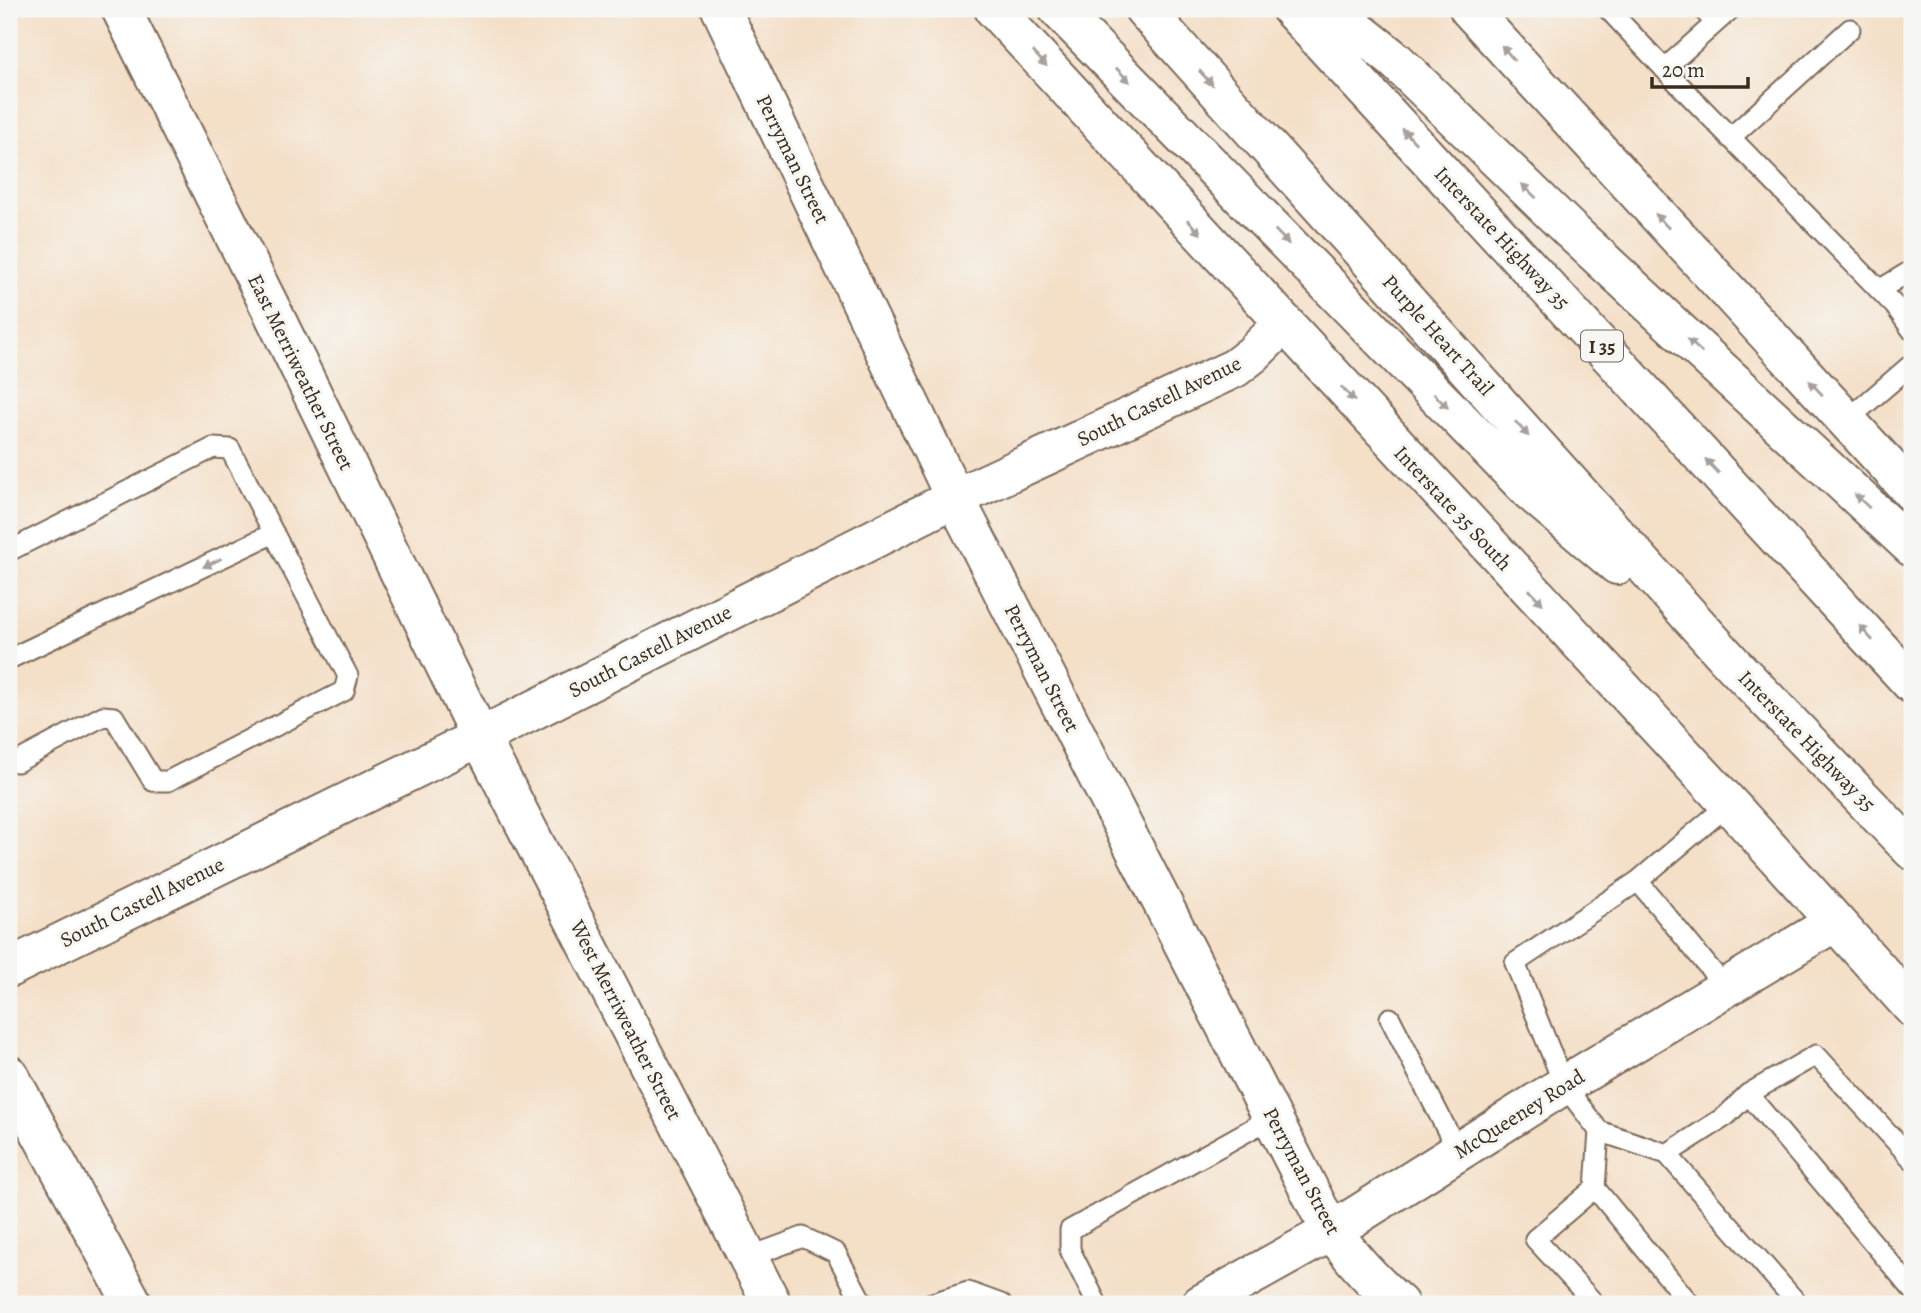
<svg xmlns="http://www.w3.org/2000/svg" width="1921" height="1313" font-family="Alegreya,serif">
  <rect width="100%" height="100%" fill="#f6f6f2"/>
  <filter id="ink" filterUnits="userSpaceOnUse"><feTurbulence type="fractalNoise" baseFrequency=".0143" numOctaves="2"/><feDisplacementMap in="SourceGraphic" scale="14" xChannelSelector="R" yChannelSelector="G"/><feConvolveMatrix kernelMatrix="1 2 1 2 8 2 1 2 1" color-interpolation-filters="sRGB"/></filter>
  <filter id="wash" filterUnits="userSpaceOnUse"><feTurbulence type="fractalNoise" baseFrequency=".00686" numOctaves="4" result="noise"/><feDisplacementMap in="SourceGraphic" scale="28" xChannelSelector="R" yChannelSelector="G"/><feGaussianBlur stdDeviation="1.57" result="paint"/><feColorMatrix in="noise" values="0 0 0 0 0 0 0 0 0 0 0 0 0 0 0 0 0 1.4 0 .05"/><feComposite in="paint" operator="in"/></filter>
  <g filter="url(#wash)">
    <rect width="100%" height="100%" fill="#f4dfc7"/>
  </g>
  <g filter="url(#ink)">
    <g fill="none" stroke-linecap="round" stroke-linejoin="round">
      <!-- service casing -->
      <g stroke="#7c6959" stroke-width="23">
        <path id="service" d="M1608,9L1688,94L1895,306L1912,330
          M1703,9L1715,23
          M1664,69L1731,9
          M1730,138L1850,29
          M1879,290L1912,270
          M1846,421L1912,364
          M9,551L213,448L230,449L348,676L344,691L168,781H153L114,717L103,716L17,762L9,760
          M9,659L274,533
          M1729,804L1638,881L1515,963L1564,1085L1599,1131L1667,1154L1726,1116L1748,1094L1816,1055L1912,1159
          M1638,881L1725,987
          M1390,1018L1458,1152
          M1748,1094L1912,1289
          M1667,1154L1798,1304
          M1595,1188L1690,1304
          M749,1257L803,1237L836,1253L861,1300L869,1304
          M929,1304L968,1292L1001,1304
          M1097,1304L1070,1250V1230L1273,1117
          M1595,1304L1535,1239L1595,1188L1599,1131"/>
      </g>
      <!-- minor casing -->
      <g stroke="#7c6959" stroke-width="42">
        <path id="minor" d="M121,9L271,309L480,737L772,1304
          M721,9L955,498L1319,1209C1342,1248 1365,1274 1399,1304
          M9,968L480,737L955,498L1235,368L1253,354L1283,324
          M1201,1304L1332,1231L1564,1085L1835,922"/>
      </g>
      <!-- secondary casing -->
      <g stroke="#7c6959" stroke-width="42">
        <path id="secondary" d="M994,9L1729,804L1912,1007
          M1469,9L1912,492
          M9,1075L133,1304"/>
      </g>
      <!-- motorway casing -->
      <g stroke="#7c6959" stroke-width="42">
        <path id="motorway" d="M1058,9L1531,492L1617,565
          M1144,9L1731,662L1912,850
          M1291,9L1912,684
          M1331,9L1396,61L1570,230L1912,547"/>
      </g>
      <!-- service -->
      <use href="#service" stroke="#fff" stroke-width="19"/>
      <!-- minor -->
      <use href="#minor" stroke="#fff" stroke-width="38"/>
      <!-- secondary -->
      <use href="#secondary" stroke="#fff" stroke-width="38"/>
      <!-- motorway -->
      <use href="#motorway" stroke="#fff" stroke-width="38"/>
    </g>
    <!-- one-way arrows -->
    <defs><path id="oneway-solid" d="M-6-.8H1V-3.2L6.5 0L1 3.2V.8H-6Z" transform="scale(1.75)"/></defs>
    <g fill="#a79f9a">
      <use href="#oneway-solid" transform="translate(1508 53) rotate(-131)"/>
      <use href="#oneway-solid" transform="translate(1040 59) rotate(47)"/>
      <use href="#oneway-solid" transform="translate(1123 75) rotate(46)"/>
      <use href="#oneway-solid" transform="translate(1206 78) rotate(48)"/>
      <use href="#oneway-solid" transform="translate(1409 136) rotate(-133)"/>
      <use href="#oneway-solid" transform="translate(1529 191) rotate(-136)"/>
      <use href="#oneway-solid" transform="translate(1662 221) rotate(-133)"/>
      <use href="#oneway-solid" transform="translate(1194 227) rotate(47)"/>
      <use href="#oneway-solid" transform="translate(1282 237) rotate(46)"/>
      <use href="#oneway-solid" transform="translate(1695 346) rotate(-137)"/>
      <use href="#oneway-solid" transform="translate(1816 388) rotate(-133)"/>
      <use href="#oneway-solid" transform="translate(1348 394) rotate(47)"/>
      <use href="#oneway-solid" transform="translate(1441 401) rotate(45)"/>
      <use href="#oneway-solid" transform="translate(1522 429) rotate(48)"/>
      <use href="#oneway-solid" transform="translate(1712 466) rotate(-133)"/>
      <use href="#oneway-solid" transform="translate(1862 501) rotate(-137)"/>
      <use href="#oneway-solid" transform="translate(212 563) rotate(155)"/>
      <use href="#oneway-solid" transform="translate(1536 597) rotate(47)"/>
      <use href="#oneway-solid" transform="translate(1866 633) rotate(-132)"/>
    </g>
  </g>
  <g text-anchor="middle" stroke-width="6" stroke-linejoin="round" paint-order="stroke">
    <!-- shield labels -->
    <rect fill="#f6f6f2" stroke="#73675e" stroke-width="2" x="1581" y="330.5" width="42" height="31" rx="5"/>
    <g font-size="19" font-weight="bold" fill="#3b2a1e">
      <text x="1602" y="353">I 35</text>
    </g>
    <!-- street labels -->
    <g font-size="21" fill="#3b2a1e" stroke="#f6f6f2">
      <text transform="translate(793 159) rotate(64)" y="7">Perryman Street</text>
      <text transform="translate(1502 238) rotate(47)" y="7">Interstate Highway 35</text>
      <text transform="translate(1438 335) rotate(48)" y="7">Purple Heart Trail</text>
      <text transform="translate(301 372) rotate(64)" y="7">East Merriweather Street</text>
      <text transform="translate(1159 401) rotate(-26)" y="7">South Castell Avenue</text>
      <text transform="translate(1453 508) rotate(47)" y="7">Interstate 35 South</text>
      <text transform="translate(650 651) rotate(-27)" y="7">South Castell Avenue</text>
      <text transform="translate(1042 668) rotate(63)" y="7">Perryman Street</text>
      <text transform="translate(1807 741) rotate(46)" y="7">Interstate Highway 35</text>
      <text transform="translate(142 902) rotate(-26)" y="7">South Castell Avenue</text>
      <text transform="translate(626 1020) rotate(63)" y="7">West Merriweather Street</text>
      <text transform="translate(1519 1114) rotate(-32)" y="7">McQueeney Road</text>
      <text transform="translate(1302 1171) rotate(62)" y="7">Perryman Street</text>
    </g>
  </g>
  <!-- margin -->
  <rect width="1921" height="1313" fill="none" stroke="#f6f6f2" stroke-width="35"/>
  <!-- scale -->
  <path d="M1652 77v10h96v-10" fill="none" stroke="#3b2a1e" stroke-width="3.5"/>
  <text x="1662" y="77" font-size="21" fill="#3b2a1e" stroke="#f6f6f2" stroke-width="5" paint-order="stroke">20 m</text>
</svg>
